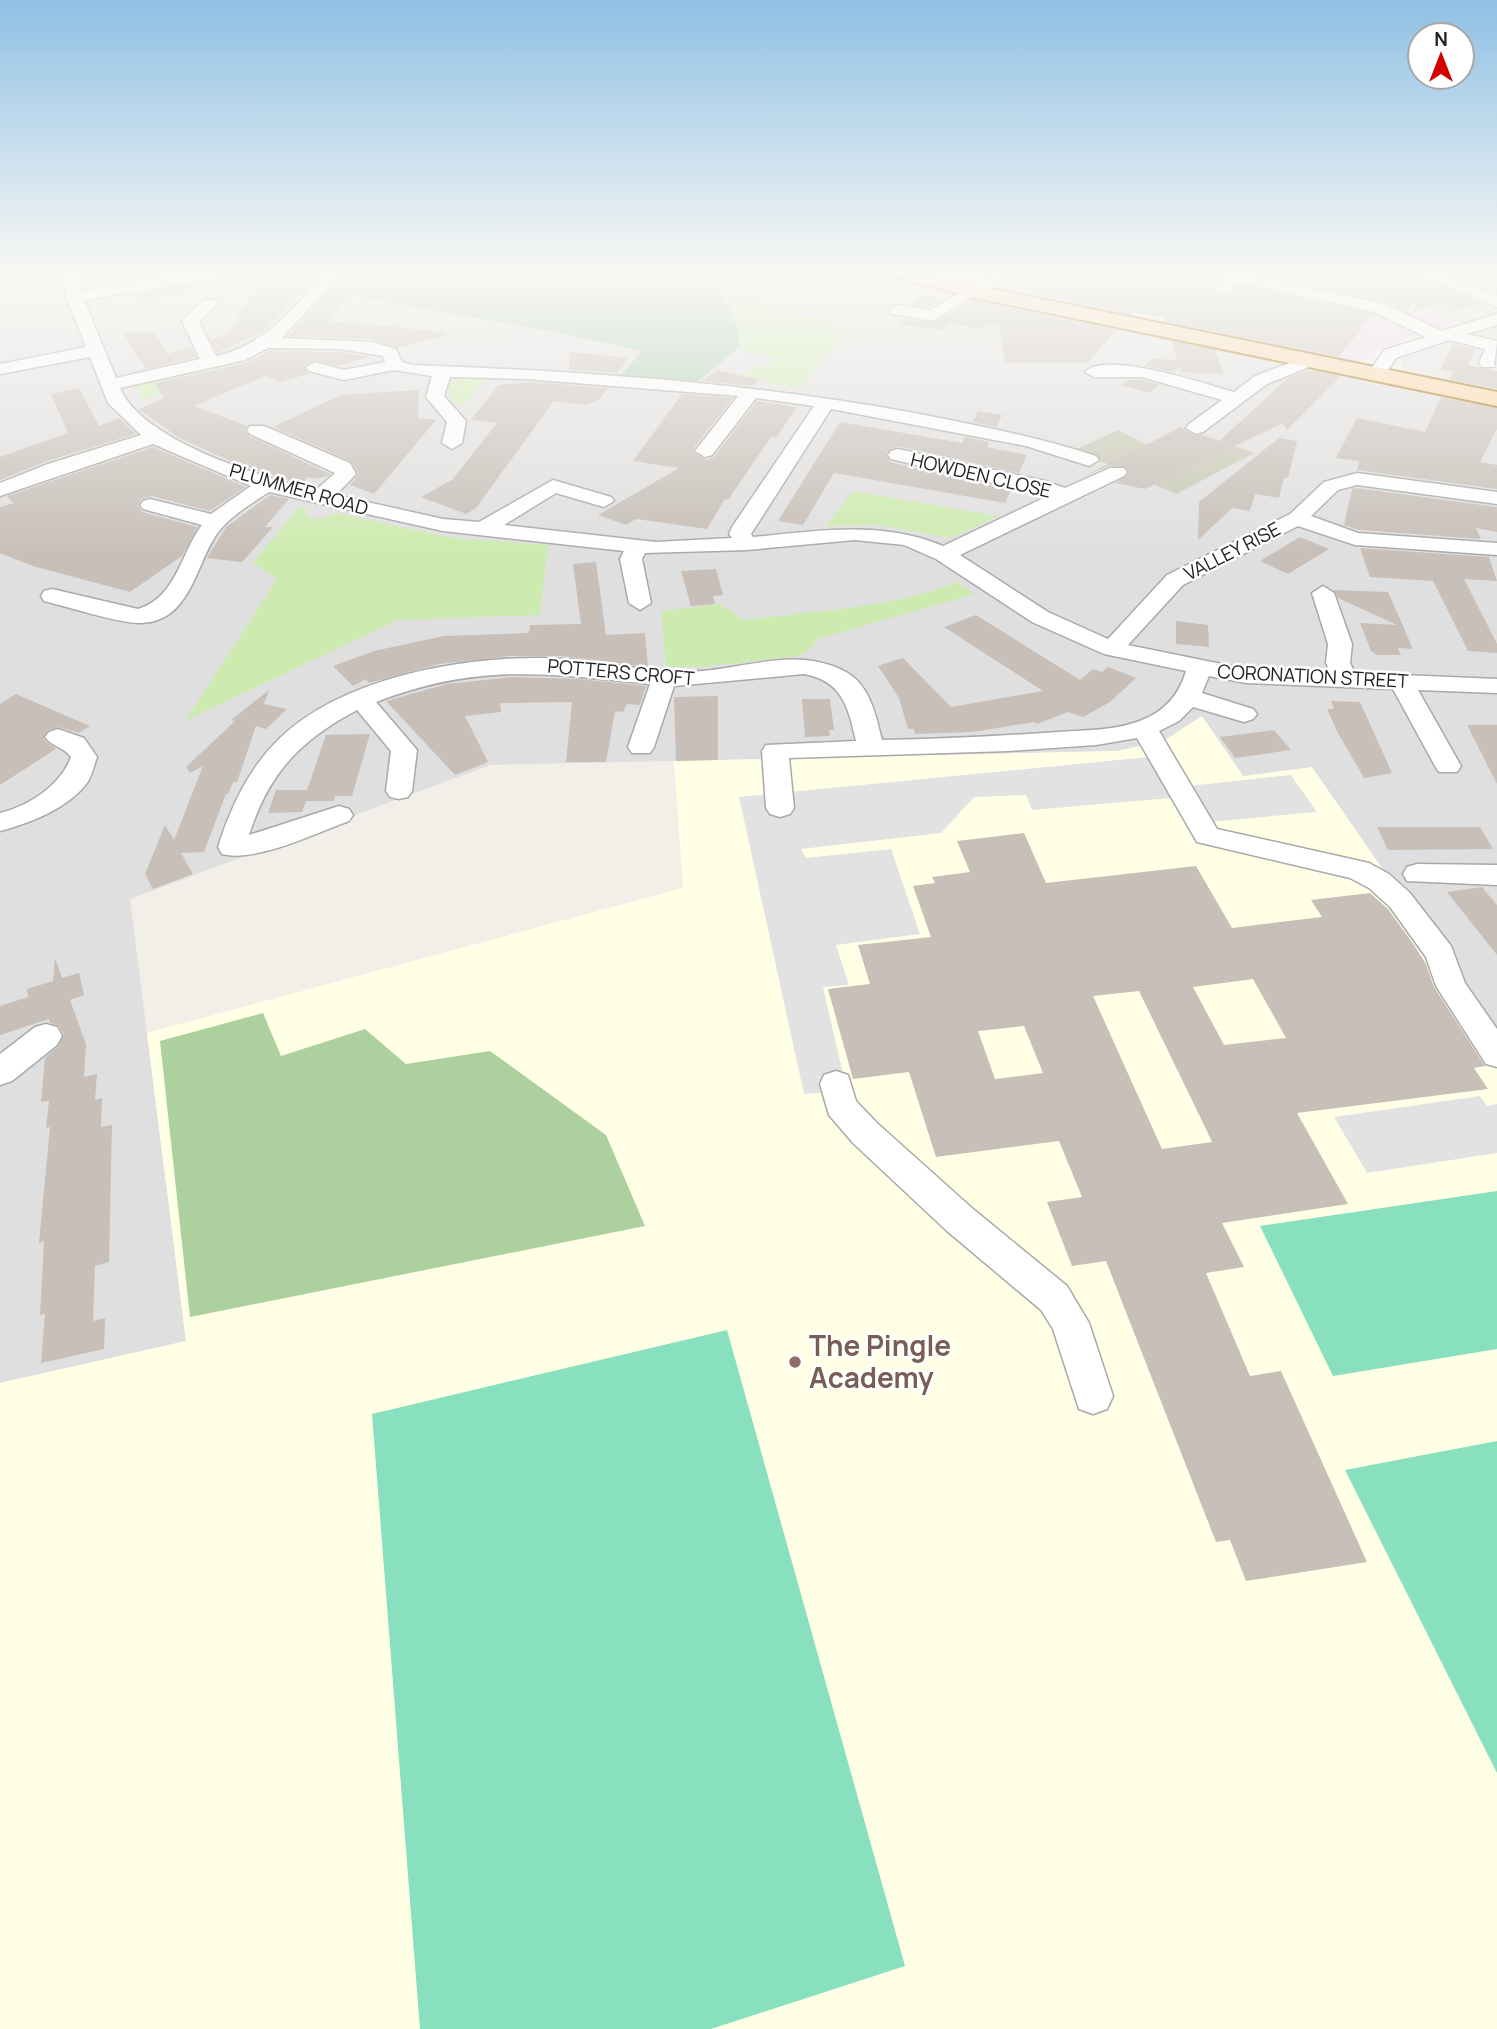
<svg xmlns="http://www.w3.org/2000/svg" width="1497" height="2029" font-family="Manrope,sans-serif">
  <rect width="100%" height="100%" fill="#f2efe9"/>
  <!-- residential -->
  <path fill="#e0dfdf" d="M0,272H885L908,281L985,299L1497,404V1034L1243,776L1202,716L1165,740L1118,751L490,765L130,899L186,1341L0,1383Z
    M1335,272H1497V370L1413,353L1470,333Z"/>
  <!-- industrial -->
  <path fill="#ebdbe8" d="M1197,272H1335L1454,324L1372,351L1362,362L1356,364L1173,329L1200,298L1167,290Z"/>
  <!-- education -->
  <path fill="#ffffe5" d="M1202,716L1243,776L1312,767L1497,1034V2029H0V1383L186,1341L147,1033L683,888L674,761L1118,751L1165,740Z"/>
  <!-- construction -->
  <path fill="#c7c7b4" d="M1118,430L1159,451L1200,434L1254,453L1176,494L1075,450Z"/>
  <!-- grass -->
  <path fill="#cdebb0" d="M718,287L849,329L799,390L743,376L757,365L768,368L779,359L738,350L740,347L733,317Z
    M232,363L143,401L135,389L139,383Z
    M488,376L464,405L454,404L448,389C455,374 473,377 488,376Z
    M853,491L998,516L951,538L879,525L826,526Z
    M300,506L307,511V517L321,519L337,513L453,538L548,545L540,615L398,620L185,721L277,579L253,563Z
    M957,582L975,594L814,640L816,644L799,656L701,667H666L661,611L720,604L743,620C814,611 889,609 957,582Z"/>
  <!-- forest -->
  <path fill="#add19e" d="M263,1013L281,1056L365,1029L406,1064L490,1051L606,1135L645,1226L190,1317L160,1041Z"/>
  <!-- cemetery -->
  <path fill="#aacbaf" d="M365,272H612L646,277C662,265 691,273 709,276C726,297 738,321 740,347L694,384L618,378L642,351L554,332L343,294Z"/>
  <!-- pitch -->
  <path fill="#88e0be" d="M1497,1191V1349L1333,1376L1260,1226Z
    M727,1330L905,1966L711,2029H420L372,1414Z
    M1497,1441V1773L1345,1470Z"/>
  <!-- parking -->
  <path fill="#e2e2e2" d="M1122,327L1168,337L1162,344L1166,357L1076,356L1083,349L1104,346Z
    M1412,354L1444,360L1440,368L1497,380V394L1414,377L1402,367L1403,359Z
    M1169,755L1188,786L1291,775L1317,812L1188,824L1171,798L1032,810L1026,795L974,797L941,833L801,849L806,858L891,849L920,934L836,945L849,985L823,987L847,1091L804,1094L739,797Z
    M1480,1096L1487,1106L1497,1104V1153L1367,1173L1334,1117Z"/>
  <!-- building -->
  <path fill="#c7bfb8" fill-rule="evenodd" d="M1008,272H1231L1214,284L1213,294L1227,295L1239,285L1372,314L1339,357L1166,322L1165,318L1134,312L1131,315L998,287L999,284L995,279Z
    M1247,272H1297L1330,282L1364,272H1409L1481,303L1447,314L1452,301L1413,312L1420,297L1406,311L1386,301Z
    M1441,272H1497V293Z
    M264,274L318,277L262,332L217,353L211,341L230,331Z
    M231,275V284L142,300L141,293L222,280Z
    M340,278L352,279L337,295L349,296L328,321L447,332V335L399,348L372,339L288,336Z
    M919,293L929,296L942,300L929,307L911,305Z
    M972,300L1117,330L1088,362L1005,363L999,323L980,329L947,323L944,330L899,325L903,319L934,323Z
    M154,332L168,354L191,347L196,357L146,369L123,333Z
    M1172,341L1215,350L1223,374L1181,372L1179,367L1174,372L1144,366L1152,359L1177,360Z
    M1453,344L1475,349L1468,365L1497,371V389L1449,380L1453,372L1440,369Z
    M269,351L340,352L370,357L338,366L314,360L303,366L309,374L280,382L265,376L194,406L247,426L244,430L249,436L330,474L328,476L315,479L308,477L302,484L237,464L179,438L139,409L164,398L154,383L246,363Z
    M570,352L629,358L618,373L569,370Z
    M717,370L760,380L752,386L702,381Z
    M1309,370L1341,376L1287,430L1283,423L1145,489L1115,483L1129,474L1124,465L1109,466L1082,477L1181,427L1195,436L1201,435L1218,442L1288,378Z
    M1128,380H1142L1159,385L1150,393L1121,385Z
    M533,382L608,388L600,399L586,405L554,401L476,508L466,514L421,497L452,480L497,423L471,420L498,385Z
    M79,388L99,426L119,418L136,434L47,461L0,480V457L68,433L51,394Z
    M419,390L418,418L436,420L374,494L350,485L359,474L351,461L273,427L341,395Z
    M682,394L733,398L693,449L694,453L706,460L714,457L757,401L797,407L776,438L771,437L728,500L725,499L707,529L636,519L626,525L598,515L679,468L633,461Z
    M1441,397L1497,408V429L1480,462L1497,465V489L1357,470L1359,461L1336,458L1357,418L1425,432Z
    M978,411L1002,415L996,427L973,422Z
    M840,422L962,443L965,437L989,442L987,447L1027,455L1019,473L897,446L886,453L890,462L1011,490L1005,503L834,473L803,525L778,521Z
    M1279,438L1297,441L1288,478H1284L1279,498L1255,494L1250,511L1232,508L1198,540L1199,502Z
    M153,447L246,487L210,511L151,496L141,499L137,505L142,512L198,527L182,556L130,592L33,566L0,553V507L14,503L7,496Z
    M1357,488L1497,507V532L1476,528L1481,539L1359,530L1344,525L1352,489Z
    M270,495L289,499L265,527H273L242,562L207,558L226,527Z
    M1300,537L1329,549L1288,574L1260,561Z
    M1360,548L1489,557L1497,581L1464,579L1497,644V653L1468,651L1433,581L1370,577Z
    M596,562L606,635L645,633L648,667L561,656H510L439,664L369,683L366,679L353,686L333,666L374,651L444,636L529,633L530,625L581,624L573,564Z
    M716,569L723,595L713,596L715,604L691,606L681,571Z
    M1334,590L1388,592L1413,649L1398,648L1401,655H1377L1371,651L1360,623L1397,625L1338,598Z
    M976,615L1080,680L1093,669L1102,672L1108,667L1136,678L1110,702L1083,717L1068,712L1037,724L1034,722L973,732L915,734L914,729H908L899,698L878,666L903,658L951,707L1043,691L944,627Z
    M1176,621L1208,625L1209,647L1176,644Z
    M512,677L578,679L646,686L640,705L627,704L623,712L615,711L606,762H566L572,702L500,703L501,712L465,716L488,762L455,775L386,701L447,684Z
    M269,690L264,704L287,709L266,729L256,726L237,782H233L228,794H226L204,852L181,853L193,874L153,889L145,874L165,825L174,840L203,766L190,773L186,767L235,721L231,720Z
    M16,694L90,726L79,733L59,727L48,730L43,739L56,749L0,785V704Z
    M718,696V760L676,761L674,697Z
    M802,699H830L834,730H829L830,736L805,737Z
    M1331,701L1360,702L1392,773L1364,778L1337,731L1327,709H1334Z
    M1467,725H1497V784Z
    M1274,730L1291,750L1235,758L1220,737Z
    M370,734L352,796H335L334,801H306L302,812L268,813L276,790H307L326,735Z
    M1377,827H1480L1493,849L1388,850Z
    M1024,833L1046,883L1196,866L1232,928L1322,917L1311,900L1370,893L1388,909L1414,945L1426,964L1434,987L1485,1066L1474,1068L1488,1089L1297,1113L1348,1204L1222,1223L1244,1267L1206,1273L1250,1376L1281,1371L1367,1562L1246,1581L1230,1540L1216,1542L1106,1261L1072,1266L1047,1202L1082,1197L1059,1141L936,1157L909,1072L853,1079L828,989L870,984L858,945L931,937L913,886L935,883L932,877L970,872L957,841ZM1253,979L1286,1038L1224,1045L1193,987ZM1139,991L1205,1127L1212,1142L1162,1149L1093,996ZM1024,1026L1043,1073L995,1079L978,1031Z
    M1482,887L1497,905V955L1447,892Z
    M55,958L62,978L79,973L84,995L70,1000L86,1044L84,1077L97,1074L95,1100L102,1098L101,1127L112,1125L109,1262L95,1266L93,1321L105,1318L104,1349L41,1363L45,1314L40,1315L44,1241L39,1243L50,1127L46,1128L49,1101L41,1102L45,1058L59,1046L64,1035L59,1026L49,1022V1019L0,1035V1006L28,997L27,989L53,981Z"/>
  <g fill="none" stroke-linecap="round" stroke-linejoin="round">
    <!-- minor casing -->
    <g stroke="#a9a9a9" stroke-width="3">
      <path id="minor" d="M63,272H79L81,291L194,272H230L222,277L84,300L116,378L200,359L182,321L204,300H216L218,303L199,322L216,356C265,345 294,308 326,272H342L282,338L372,342L396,349L402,362L413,365C583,371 753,383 920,414C980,426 1038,437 1096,456L1099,460L1089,466L1026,446L831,409L751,534L753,537C818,531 881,520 943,546L1048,496L891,459L888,455L891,451L898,449L1045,481L1065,488L1110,468H1124L1127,472L1124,476L960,555L1048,612L1108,639L1167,575L1290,514L1324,482L1357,473L1497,492V504L1357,485L1338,490L1311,516L1358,533L1497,543V555L1355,545L1298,526L1183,585L1128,645L1246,669L1330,672L1326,663L1328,644L1312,593L1323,586L1334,593L1352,644L1350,663L1355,673L1497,679V693L1418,690L1461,766L1457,772H1439L1435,766L1393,689L1246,683L1209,676L1202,693L1253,709L1257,714L1253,719L1244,722L1193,707L1179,721L1159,731L1217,829L1369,863L1389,874L1410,893L1451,946L1465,983L1497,1029V1067L1486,1064L1436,986L1426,957L1390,907L1369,888L1350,878L1197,842L1137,738L1096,745L1008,751L789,758L794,808L790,814L780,817L770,814L766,808L762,751L766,745L856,741C848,706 842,681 804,674L674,686L654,747L650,753H632L628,747L650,684C547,673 477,663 376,702L417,750L412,791L408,797L399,799L390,797L386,791L391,751L357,710C299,741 269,773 249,835L339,806L349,809L353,815L349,821C316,833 255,863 222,854L218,847C231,806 249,768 280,738C343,678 459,657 543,658C590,658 637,671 685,672C739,672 794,644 846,672C870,685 876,716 882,740C940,739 999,736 1058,732C1085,730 1116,731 1142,720C1165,711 1179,695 1186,671L1104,654L1032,622L936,559L904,545L855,540L747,550L645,553L642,559L651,603L640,610L629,603L620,559L624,551L443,531L269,492C252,503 232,515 219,531C195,562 192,624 138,623C114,622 69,607 44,601L41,596L44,591L52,589L138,609C177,597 180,554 202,525L143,509L140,505L143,501L150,499L211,514L251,486L153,444L0,496V483L48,464L141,435L108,403L90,357L0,374V364L86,347L66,297ZM268,348L340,349L383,356L385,362L344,370L315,362L306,367L309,371L344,380L394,370L432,376L426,397L447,422L442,443L452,449L462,443L466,421L444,396L450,377L526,379L738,396L695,451L705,457L712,455L756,398L814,406L732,527L729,534L732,538L656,542L504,525L556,493L604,507L614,501L611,497L553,480L479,522L443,519L336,495L356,474L350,463L264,426H250L247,430L250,434L335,473L316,490C263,478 142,441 120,388L245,360Z
        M915,272H954L995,282L997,285L989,290L934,277L908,280V274Z
        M1235,272L1385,304L1442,331L1497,314V325L1467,334L1497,341L1494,367H1482L1479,363L1485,349L1449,340L1396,358L1383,378H1371L1368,374L1384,350L1426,337L1374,312L1238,282L1227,292H1215V286Z
        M1412,272H1434L1497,296V307Z
        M971,286L979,291L977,294L933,321L891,314L889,310L897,305L930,310Z
        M1308,356L1314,357L1317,361L1314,365L1267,384L1203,432L1196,434L1186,428L1189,424L1222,400L1142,377H1094L1085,372C1104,350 1207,384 1234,392L1255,376Z
        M58,729L84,738L97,757C94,765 92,776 87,783C67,809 30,823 0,831V813C29,806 61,785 71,757C64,747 52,747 45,737L49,732Z
        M1417,864L1497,865V885L1407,881L1403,874L1407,867Z
        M46,1024L57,1027L62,1036L57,1045L12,1081L0,1085V1054L35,1027Z
        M836,1071L848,1075L856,1101L877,1123L973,1209L1067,1286L1089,1323L1113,1396L1107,1409L1093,1414L1079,1409L1053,1329L1041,1310L947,1231L853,1143L829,1115L820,1084L824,1075Z"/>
    </g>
    <!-- major casing -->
    <g stroke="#a06b00" stroke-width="4">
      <path id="major" d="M889,272H921L973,285L1497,392V406L971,297L892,276Z"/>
    </g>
    <!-- minor -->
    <use href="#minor" fill="#fff" fill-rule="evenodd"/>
    <!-- major -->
    <use href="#major" fill="#fcd6a4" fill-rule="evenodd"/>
  </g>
  <!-- sky -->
  <linearGradient id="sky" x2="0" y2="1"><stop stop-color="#8fc0e4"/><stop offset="0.49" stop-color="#f9f8f5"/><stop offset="1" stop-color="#f9f8f5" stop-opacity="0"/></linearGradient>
  <rect width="1497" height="556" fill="url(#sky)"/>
  <!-- markers -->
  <circle fill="#8d6e63" stroke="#fff" stroke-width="2.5" cx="795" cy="1362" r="7"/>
  <g text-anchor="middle" stroke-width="5" stroke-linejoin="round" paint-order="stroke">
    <!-- far-street labels -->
    <g font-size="19" fill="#222" stroke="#fff">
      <text transform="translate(981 475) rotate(13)" y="7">HOWDEN CLOSE</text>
      <text transform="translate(299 489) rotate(16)" y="7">PLUMMER ROAD</text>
      <text transform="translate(1232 551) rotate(-27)" y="7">VALLEY RISE</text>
      <text transform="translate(621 672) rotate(5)" y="7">POTTERS CROFT</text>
      <text transform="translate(1313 676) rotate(3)" y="7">CORONATION STREET</text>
    </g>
    <!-- near-education labels -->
    <g font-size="28" font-weight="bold" fill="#785e54" stroke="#fff" text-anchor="start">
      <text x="809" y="1356">The Pingle<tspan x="809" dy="32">Academy</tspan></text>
    </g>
  </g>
  <!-- north arrow -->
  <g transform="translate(1441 56)"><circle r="33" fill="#ffffff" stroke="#a7a7a7" stroke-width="2"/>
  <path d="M0-5L12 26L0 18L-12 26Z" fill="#d40000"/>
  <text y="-10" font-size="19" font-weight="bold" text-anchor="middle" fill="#222222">N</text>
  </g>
</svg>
